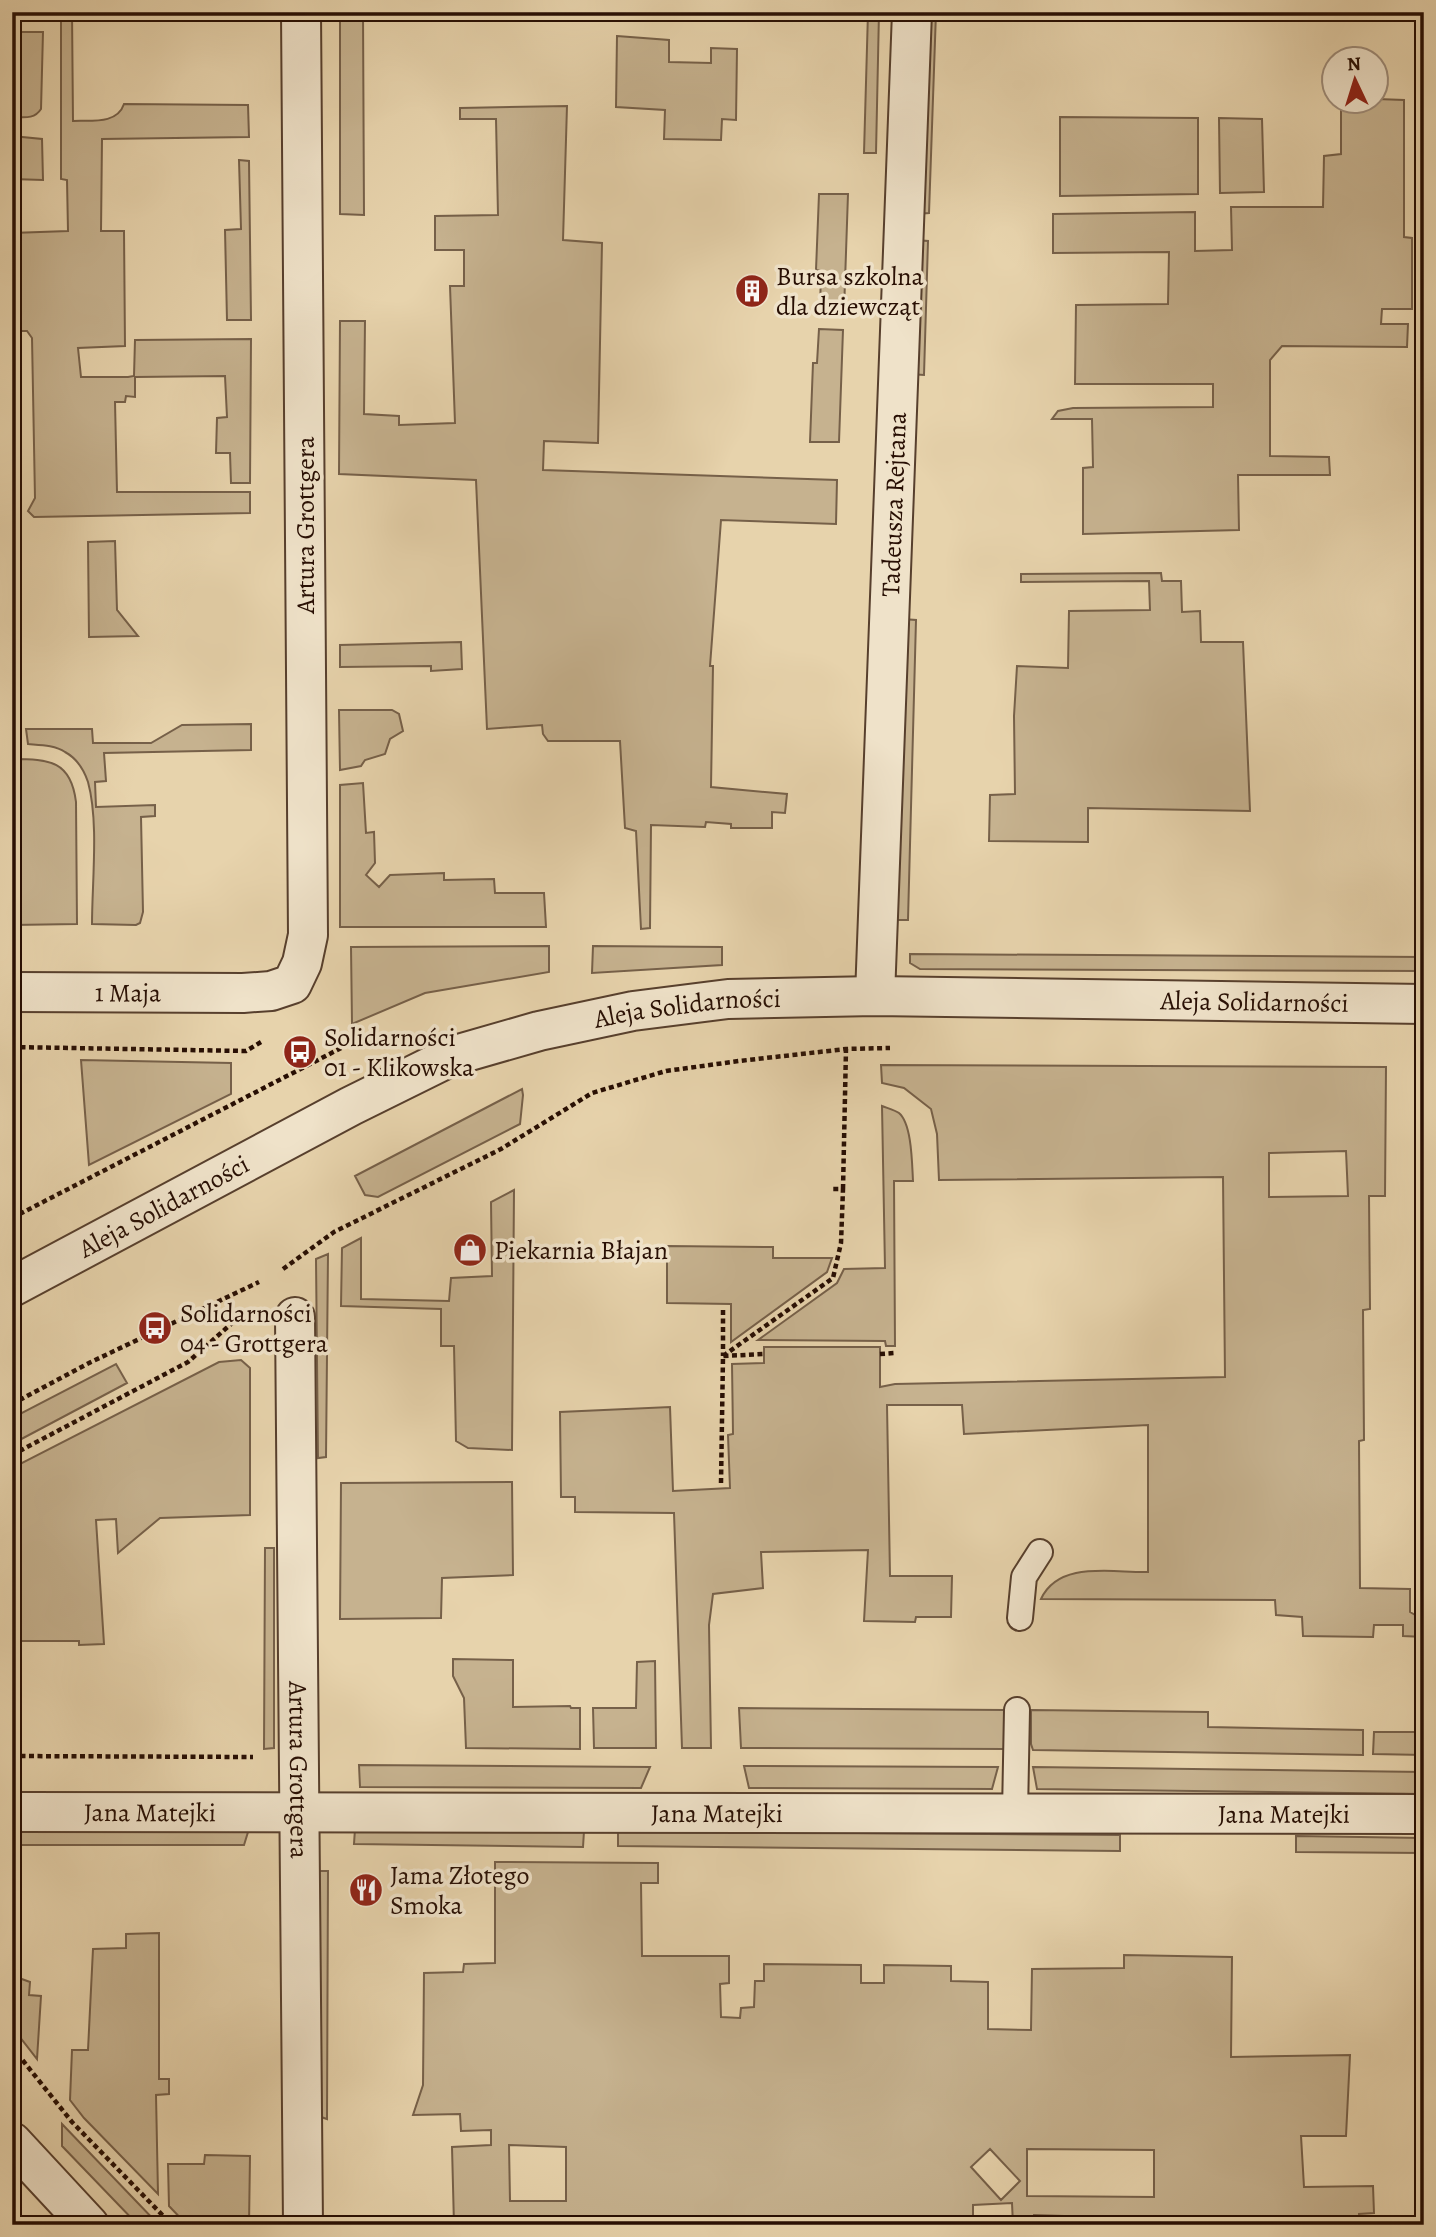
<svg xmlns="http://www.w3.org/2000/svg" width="1436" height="2237" font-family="Alegreya,serif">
  <rect width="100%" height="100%" fill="#e7d3ac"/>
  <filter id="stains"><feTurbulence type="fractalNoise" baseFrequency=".00286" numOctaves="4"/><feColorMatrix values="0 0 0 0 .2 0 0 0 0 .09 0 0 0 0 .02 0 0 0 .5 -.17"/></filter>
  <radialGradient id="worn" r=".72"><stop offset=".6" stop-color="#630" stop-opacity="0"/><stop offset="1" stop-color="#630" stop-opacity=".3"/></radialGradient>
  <!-- green -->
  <path fill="#c6b28f" stroke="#766049" stroke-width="2" fill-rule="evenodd" d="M61,12H72L73,121C90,120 117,125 124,104L248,105L249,137L102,139L101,231H124L125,346L78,348L81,377H128L134,376L135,340L251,339L250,483H231L230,453H216L217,418L227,417L225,376L135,377V397L126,396L125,402H115L117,492H250V513L34,517L28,511L35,498L32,338L27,331H12V233L68,231L67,180L61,179Z
    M340,12H363L364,215L340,214Z
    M868,12H879L876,153H864Z
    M923,12H936L929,213L917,214Z
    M12,32H43L41,109C34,120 23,117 12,117Z
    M617,36L669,40V62L711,63V48L737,49L736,120L722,119L721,140L664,139L665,110L616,107Z
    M1377,99L1404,100V237L1412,238V309H1382L1381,324H1408L1407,347L1282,346L1270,360V456L1329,457L1330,475H1238L1239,530L1083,534V468L1093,467L1092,419H1052L1058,411L1073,408L1213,407V384H1075L1076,305L1168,304L1169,252L1053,253V214L1195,212V251L1232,250L1231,207H1323L1324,156L1341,154V102H1376Z
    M567,106L563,240L602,243L598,443L544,441L543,470L837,480L836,524L721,520L710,666H713L711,787L787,794L785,813L772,812V828H731V824L706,822L705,827L651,825L650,928L641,929L636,831L625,828L620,741H548L543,734L542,725L487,729L476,480L339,474L340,321H365L364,414L399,416V425L455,423L450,286H464V250H435V216L498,215L496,119H460V108Z
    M1060,117L1198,118V194L1060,196Z
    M1219,118L1262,119L1264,192L1220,193Z
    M12,136L42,139L43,180L12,179Z
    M239,160L249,161L251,320H227L225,230L241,229Z
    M819,194H848L844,311L820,310L821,271L816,270Z
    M915,240L928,241L924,375L909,374Z
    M819,329L843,330L839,442H810L813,363H817Z
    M12,348L18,356L21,488L18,501L12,509Z
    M115,541L117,610L138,636L89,637L88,542Z
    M1161,573L1162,581H1181L1182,612L1200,611L1201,642H1243L1250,811L1088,808V842L989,841L990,795L1015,794L1014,716L1017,666L1068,668L1069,611L1150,610L1149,581L1021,582V574Z
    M902,619L916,620L908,920H894Z
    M461,642L462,669L431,671V666L340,667V645Z
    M339,710H392L399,714L403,731L390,739L385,754L365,760L361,766L340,770Z
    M251,724V750L104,753L106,781L95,782L96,807L155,805V816L141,817L143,912L140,923L136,925L92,924C92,882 99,822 88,782C84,770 76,758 65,752C55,745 40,745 28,744L26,729H92L93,743H151L182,725Z
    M12,759C50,759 71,761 76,802L77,924L12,925Z
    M363,783L366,833L374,832L375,863L366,875L379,887L390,875L444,873V880L494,879L495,893H544L546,927H340V785Z
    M549,946V972L425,993L352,1024L351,947Z
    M593,946L722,947V965L592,973Z
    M910,954L1424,957V971L920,969L910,963Z
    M81,1060L231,1063V1094L89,1165Z
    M881,1065L1386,1067L1385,1196H1369L1370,1309L1363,1310L1364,1440L1359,1441L1360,1588L1410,1589V1612L1424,1620V1637L1403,1636V1625H1374L1373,1637L1303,1636L1302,1617L1276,1615L1275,1600L1041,1599C1059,1560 1113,1573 1148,1572V1425L964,1434L962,1405H887L890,1576H952L951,1617H916L915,1622L864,1621L868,1550L761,1552L763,1588L713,1594L709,1625L711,1748H682L674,1513L575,1512V1497H561L560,1412L670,1407L673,1491L730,1488L728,1435L733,1434L732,1364L764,1363V1347H880V1387L895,1384L1225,1377L1223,1177L939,1180L937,1134L931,1109L904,1088L882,1083ZM1346,1151L1348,1196L1269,1197V1153Z
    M522,1089L523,1095L520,1124L378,1197L365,1195L355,1176Z
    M882,1106C887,1108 895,1110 899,1113C912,1124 912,1164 913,1181H894L895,1346H886L885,1341L758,1340L837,1283L844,1269L885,1268Z
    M514,1190L512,1450L468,1448L456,1441L454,1346H441V1309L341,1306L342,1248L361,1238V1299L449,1301L451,1278L492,1276L491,1202Z
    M667,1246L773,1247V1258H832L827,1272L731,1342V1304L667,1303Z
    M328,1254L326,1457L318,1458L316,1259Z
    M241,1360L250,1368V1515L160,1518L118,1553L116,1519L96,1520L104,1644L79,1645V1641H12V1468L219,1362Z
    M116,1364L127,1383L12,1444V1418Z
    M512,1482L513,1575L442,1578L441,1618L340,1619L341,1483Z
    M265,1548H274V1748L264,1749Z
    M453,1659L513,1660V1707L570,1706L571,1708H580V1749L466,1748L464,1698L453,1676Z
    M655,1661L656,1748H594L593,1708H636L637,1662Z
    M739,1708L1004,1710V1749L741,1748Z
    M1031,1710L1208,1712V1727L1363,1730V1755L1033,1750L1031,1744Z
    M1374,1732H1424V1755L1373,1754Z
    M359,1765L650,1767L641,1788L360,1787Z
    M744,1766L998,1767L992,1789L749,1788Z
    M1033,1767L1424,1772V1794L1037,1789Z
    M12,1829L233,1830L248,1832L244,1845H12Z
    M355,1829L584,1831L583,1847L354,1844Z
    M618,1831L1120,1835V1851L618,1846Z
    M1296,1836L1424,1838V1853L1296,1852Z
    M495,1862L658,1863V1883H641L642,1956H729V1983L720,1984L721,2017L740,2018L741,2008L754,2007L755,1981H764V1964L861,1965V1983H884V1965L951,1966V1981L988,1982V2029L1031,2030L1032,1969L1124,1968V1955L1232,1957L1231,2057L1350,2055L1346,2136H1301L1304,2187L1373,2186L1374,2213L1359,2214V2225H1127L1126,2218L1034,2215L1033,2225H1013L1012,2203L973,2205V2225H829L828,2220L785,2222V2225H454L452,2147L491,2145V2130L461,2131L460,2114L413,2115L423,2085L424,1973L463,1972L464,1964L495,1963ZM509,2145L566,2147V2201H510ZM990,2149L1020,2181L1001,2200L971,2167ZM1027,2149L1154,2150V2197L1027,2196Z
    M317,1871H328L327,2119L318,2116Z
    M159,1933V2079H169V2094L156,2095L158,2194L84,2118L70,2100L72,2050H88L93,1949L126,1948V1934Z
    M12,1965L20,1966L19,1978L30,1982L29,1995L41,1996L37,2059L12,2027Z
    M62,2124L159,2225H138L62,2146Z
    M205,2155L250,2156L249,2225H187L169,2206L168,2164H204Z"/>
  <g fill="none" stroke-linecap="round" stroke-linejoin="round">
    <!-- service casing -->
    <g stroke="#573f2d" stroke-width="28">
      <path id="service" d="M1020,1618L1024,1577L1040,1552
        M1015,1813L1017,1710"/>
    </g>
    <!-- minor casing -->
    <g stroke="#573f2d" stroke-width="42">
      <g id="minor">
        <path id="s1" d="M12,992L243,993L271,991L292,984L302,963L308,935L301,12"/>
        <path id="s2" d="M875,996L912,12"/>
        <path id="s3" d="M295,1317L303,2225"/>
        <path id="s4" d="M12,1812L1424,1814"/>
        <path d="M12,2142L89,2225"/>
      </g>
    </g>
    <!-- tertiary casing -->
    <g stroke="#573f2d" stroke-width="42">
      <g id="tertiary">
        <path id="s5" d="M12,1287L351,1106L452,1056L539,1031L633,1011L728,999L875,996L1424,1004"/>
      </g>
    </g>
    <!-- path -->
    <path stroke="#270e03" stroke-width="4.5" stroke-dasharray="5 3.5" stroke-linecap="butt" d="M12,1047L246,1051L261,1042
      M843,1189L846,1049
      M12,1218L345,1046
      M283,1269L334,1232L501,1149L592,1093L666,1071L739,1061L846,1049L890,1048
      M723,1310V1356
      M880,1354L895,1353
      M723,1356L833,1278L841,1243L843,1189H832
      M12,1404L91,1362L259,1282
      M12,1455L188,1362L248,1309
      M721,1483L723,1356L764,1354
      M12,1756L253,1757
      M12,2047L72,2122L172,2225"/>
    <!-- service -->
    <use href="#service" stroke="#efe2c9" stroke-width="24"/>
    <!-- minor -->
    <use href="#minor" stroke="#efe2c9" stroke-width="38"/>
    <!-- tertiary -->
    <use href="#tertiary" stroke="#efe2c9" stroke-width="38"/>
  </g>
  <!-- icons -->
  <defs>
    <g id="building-disc" transform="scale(1.75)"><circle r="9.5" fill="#8f2418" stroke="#efe2c9"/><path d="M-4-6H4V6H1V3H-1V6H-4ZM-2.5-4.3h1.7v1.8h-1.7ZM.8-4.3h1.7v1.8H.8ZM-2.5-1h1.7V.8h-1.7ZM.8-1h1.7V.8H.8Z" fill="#fff"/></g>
    <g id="bus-disc" transform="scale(1.75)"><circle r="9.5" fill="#8f2418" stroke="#efe2c9"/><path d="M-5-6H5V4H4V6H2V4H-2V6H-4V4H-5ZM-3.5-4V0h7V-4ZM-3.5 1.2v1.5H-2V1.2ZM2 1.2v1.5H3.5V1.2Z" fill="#fff"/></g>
    <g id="shop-disc" transform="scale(1.75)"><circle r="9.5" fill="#8f2418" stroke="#efe2c9"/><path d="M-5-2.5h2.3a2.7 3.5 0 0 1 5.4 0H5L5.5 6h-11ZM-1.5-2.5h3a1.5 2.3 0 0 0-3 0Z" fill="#fff"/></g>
    <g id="restaurant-disc" transform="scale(1.75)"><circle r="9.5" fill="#8f2418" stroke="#efe2c9"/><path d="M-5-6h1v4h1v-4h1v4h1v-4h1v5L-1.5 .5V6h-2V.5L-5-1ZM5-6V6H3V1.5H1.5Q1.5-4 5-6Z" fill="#fff"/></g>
  </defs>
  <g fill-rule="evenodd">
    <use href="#building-disc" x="752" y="291"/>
    <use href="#bus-disc" x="300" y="1052"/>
    <use href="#shop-disc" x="470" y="1250"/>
    <use href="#bus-disc" x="155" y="1328"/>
    <use href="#restaurant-disc" x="366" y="1890"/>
  </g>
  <g text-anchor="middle" stroke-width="7" stroke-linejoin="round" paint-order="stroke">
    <!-- poi labels -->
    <g font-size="26" fill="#270e03" stroke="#efe2c9" text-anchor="start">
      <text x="776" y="285">Bursa szkolna<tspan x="776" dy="30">dla dziewcząt</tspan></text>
      <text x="324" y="1046">Solidarności<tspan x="324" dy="30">01 - Klikowska</tspan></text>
      <text x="494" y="1259">Piekarnia Błajan</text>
      <text x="180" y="1322">Solidarności<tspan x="180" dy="30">04 - Grottgera</tspan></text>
      <text x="390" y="1884">Jama Złotego<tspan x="390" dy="30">Smoka</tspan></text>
    </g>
    <!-- street labels -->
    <g font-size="26" fill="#270e03" stroke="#efe2c9">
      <text dy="9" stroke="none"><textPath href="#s2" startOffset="492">Tadeusza Rejtana</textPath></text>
      <text transform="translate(305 525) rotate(-90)" y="9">Artura Grottgera</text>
      <text dy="9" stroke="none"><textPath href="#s1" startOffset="116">1 Maja</textPath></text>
      <text dy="9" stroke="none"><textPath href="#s5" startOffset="1306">Aleja Solidarności</textPath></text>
      <text dy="9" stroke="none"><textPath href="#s5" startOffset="738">Aleja Solidarności</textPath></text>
      <text dy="9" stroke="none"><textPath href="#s5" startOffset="172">Aleja Solidarności</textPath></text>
      <text dy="9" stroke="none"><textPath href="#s3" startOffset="453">Artura Grottgera</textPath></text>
      <text dy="9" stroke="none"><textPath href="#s4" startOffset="138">Jana Matejki</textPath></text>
      <text dy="9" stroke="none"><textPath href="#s4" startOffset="705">Jana Matejki</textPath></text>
      <text dy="9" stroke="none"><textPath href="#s4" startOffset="1272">Jana Matejki</textPath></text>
    </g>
  </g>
  <!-- margin -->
  <rect width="1436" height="2237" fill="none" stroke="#e7d3ac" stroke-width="42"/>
  <rect x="14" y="14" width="1408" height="2209" fill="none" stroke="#270e03" stroke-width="3.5"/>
  <rect x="21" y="21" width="1394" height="2195" fill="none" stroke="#270e03" stroke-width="2"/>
  <!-- north arrow -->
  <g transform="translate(1355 80) rotate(356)"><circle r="33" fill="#efe2c9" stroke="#9f8d7a" stroke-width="2"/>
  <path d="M0-5L12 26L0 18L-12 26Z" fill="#8f2418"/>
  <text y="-10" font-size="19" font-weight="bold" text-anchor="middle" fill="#270e03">N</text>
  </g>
  <rect width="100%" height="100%" filter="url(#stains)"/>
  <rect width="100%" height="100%" fill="url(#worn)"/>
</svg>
